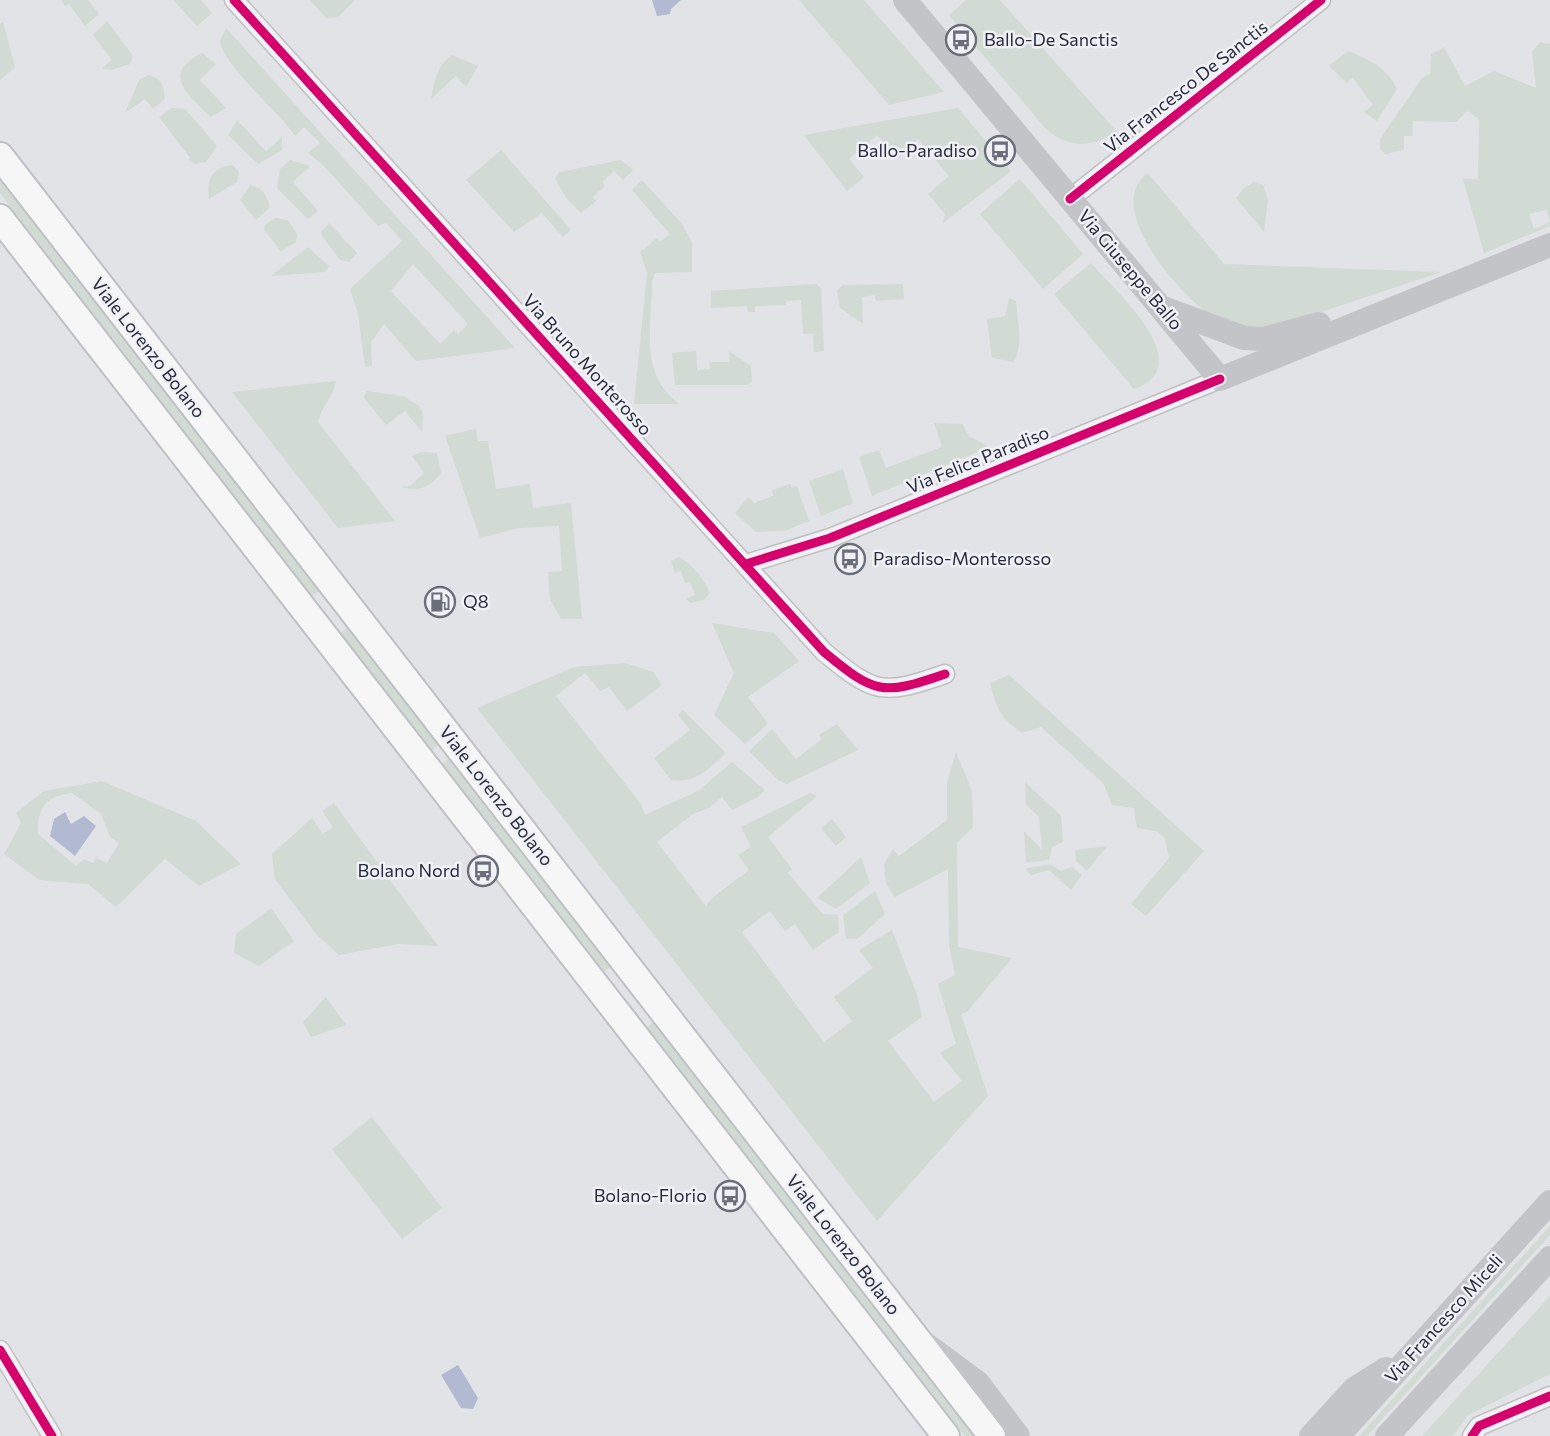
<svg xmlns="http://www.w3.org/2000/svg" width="1550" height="1436" font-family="Commissioner,sans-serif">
  <rect width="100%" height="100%" fill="#e2e3e7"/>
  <!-- green -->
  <path fill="#d1dad3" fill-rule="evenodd" d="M61,0H88L99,14L85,26L69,4L65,6Z
    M173,0H201L212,13L197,26Z
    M310,0H355L338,17L326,18Z
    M799,0H864L944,92L889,105Z
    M966,0H1000L1117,132C1091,147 1071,149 1047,130L949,15Z
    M107,21L133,56L130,64L112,70L102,68L112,60L93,35Z
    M3,22L15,67L0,80V24Z
    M226,28L515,348L416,361L384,324L371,342L372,366L365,367L358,314L350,289L402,241L386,223L378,226L324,166L308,153L320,143L304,127L295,136C279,111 223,66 220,41ZM413,264L468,324L458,334L454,330L440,344L391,291Z
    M1540,42L1550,44V226L1484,253L1463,179H1478L1479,119L1467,111L1456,122L1413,121L1412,136H1404V150L1385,154L1380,148V139L1422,78L1430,74L1431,54L1444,47L1465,86L1494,71L1536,88L1532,52ZM1546,210L1550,222L1534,229L1529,214Z
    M1348,51C1369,60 1387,67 1397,89L1377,121L1364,112L1373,105L1353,78L1346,83L1329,66Z
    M202,53L216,64L200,80L226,108L211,117C189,95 159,74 202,53Z
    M452,55L478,66L466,87L456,76L431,99C435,81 436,66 452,55Z
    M148,75C162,78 164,86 165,99L153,109L145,99L125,113L139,80Z
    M172,108L185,109L217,146L206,162L195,164L188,160L190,158L159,117Z
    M958,108L1011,171L943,223L945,214L928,194L949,176L918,139L898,159L877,135L849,159L864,177L847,191L804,135Z
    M237,120L266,151L282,137V150L258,164L228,135Z
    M501,150L571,230L563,237L542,213L514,232L466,180Z
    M290,160L310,166L293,182L318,211L308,219L277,188L280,169Z
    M621,160L633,170L623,180L614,171L602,182L605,186L593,197L596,201L581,213L567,199L555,179L559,172Z
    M233,165L239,172L237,182L209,199C206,180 213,166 233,165Z
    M1148,173L1224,264L1441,272L1264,331C1246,330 1224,323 1208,313C1177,292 1102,205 1148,173Z
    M1020,179L1083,254L1043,289L980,214Z
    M0,180L319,591L312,596L0,193Z
    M642,180L682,224L692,242V272L655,273L652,282C652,326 638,373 679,404H634L647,273L640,252L657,238L660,242L670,234L632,190Z
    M1254,182L1263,185L1268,200L1264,232L1236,198L1243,189Z
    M250,185C263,188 267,195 270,207L256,220L240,200Z
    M275,218L288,220L297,234L296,242L281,251L264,230L265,225Z
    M329,223L357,253L349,262L340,260L322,236L321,232Z
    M308,247L329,266L325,272L271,276Z
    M1091,263C1115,291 1201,365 1134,389L1054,294Z
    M816,284L821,288L824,351L814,352L813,334H803L801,300L786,301V305L755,306V312H748L747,306L711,308V291Z
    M903,284L904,299L876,301L875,295L862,297L863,324L840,308L837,291L842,285Z
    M1009,298L1016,301C1017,322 1024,342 1014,362L992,358L987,319L1005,316Z
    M696,351L697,370L710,369L709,362H730L729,351L751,366L752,381L747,385H675L672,353Z
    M336,381C334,397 321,406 318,422L395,521L338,528L232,392Z
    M366,391L403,396L419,406L423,414L422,432L405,411L386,425L364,398Z
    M934,423L962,424L969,436L989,447L872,496L859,457L879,450L886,468L942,447Z
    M476,429L478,441H488L496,489L530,484L533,508L571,503L582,619H561L550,599L548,572L562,571L559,526L519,528L480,538L445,436Z
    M422,452L437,453L441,473C429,489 418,491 400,487L410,486L424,473L412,456Z
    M843,469L853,503L821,516L809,481Z
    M790,484L792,488L797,486L809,521L784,531L756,532L735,513L748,497L754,503L773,496L772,490Z
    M679,557C693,565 704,578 710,593L704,600L691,603L686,599L695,595L690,582L685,583L681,571L675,573L671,561Z
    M712,623L774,633L799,661L748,697L768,724L745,744L714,715L734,673Z
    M347,627L438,745L432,750L341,633Z
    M625,663L653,672L662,685L627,711L609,687L600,691L585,673L556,696L641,804L645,815L698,791L732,762L765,790L758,797L732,810L722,797L709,808L693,814L657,842L706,906L712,898L749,870L738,855L751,847L741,827L810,793L817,796L768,837L792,869L788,873L823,914L838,915L839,932L813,950L795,924L785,931L770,911L742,932L824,1042L852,1021L834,997L873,968L859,950L892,930L917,995L922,1017L888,1041L934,1102L962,1081L940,1053L956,1044L938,984L955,975L949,945L948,869L895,897L886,883L884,864L893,849L899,856L947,820V783L956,752L972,791L973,827L957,843L958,947L1012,958L967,1012L961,1014L988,1096L877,1221L477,708L574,667Z
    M1009,675L1204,851L1146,916L1131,904L1169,858L1165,838L1156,831L1137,828L1134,808L1112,805L1103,783L1041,727L1022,733C999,716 997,710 990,683Z
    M683,710L726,753C709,769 695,784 671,780L654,758L690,730L678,715Z
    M837,724L858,750L787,784L778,780L749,751L772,729L796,759L822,739L819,735Z
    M448,759L610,967L605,972L442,764Z
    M102,781L196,821L241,864L199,886L165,859L116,907L88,884L39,880L4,854L21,823L16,813L44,791ZM72,793L101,814L110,837L119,843L107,863L97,858L93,863L84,859L76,866L38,834C37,808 46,796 72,793Z
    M1025,782L1061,816L1063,842L1052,847L1049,860L1026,863L1024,831L1042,850L1039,817L1026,804Z
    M334,803L438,946L398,944L339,955L317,935L275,879L272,854L312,818L323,834L333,827L322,811Z
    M832,819L846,837L836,846L821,828Z
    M1107,846L1087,871L1076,861L1075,850Z
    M861,857L870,883L836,909L817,898Z
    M1050,864L1061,871L1072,867L1082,875L1071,890L1049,870L1031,875L1025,869Z
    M875,891L885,914L857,939H846L843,915Z
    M271,908L294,941L259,966L234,953L236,934Z
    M326,997L346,1025L311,1037L303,1022Z
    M653,1022L973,1436H965L647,1027Z
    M372,1117L442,1208L402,1239L332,1149Z
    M1550,1226V1235L1367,1436H1359Z
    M1550,1296V1374L1468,1415L1453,1436H1422Z"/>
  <!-- water -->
  <path fill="#b1bad1" d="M652,0H681L671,9L670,14L657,16Z
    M65,812L71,824L84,816L96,826L75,856L50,836L54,819Z
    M458,1365L478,1398L473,1409L461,1408L441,1375Z"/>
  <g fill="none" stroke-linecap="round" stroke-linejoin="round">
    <!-- minor casing -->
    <g stroke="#bfc0c4" stroke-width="21">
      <path id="minor" d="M234,0L824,652C875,694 882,696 945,674
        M1070,199L1321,0
        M746,564L830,538L1220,379
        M0,1350L52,1436
        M1472,1436L1479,1426L1550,1396"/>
    </g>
    <!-- primary casing -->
    <g stroke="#bec0c5" stroke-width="30">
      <path id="primary" d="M0,156L992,1436
        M0,218L946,1436"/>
    </g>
    <!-- minor -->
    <use href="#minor" stroke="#f1f1f4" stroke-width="18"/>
    <!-- secondary -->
    <path stroke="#c3c4c8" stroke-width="24" d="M905,0L1220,379L1550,245
      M1163,308L1244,338L1263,339L1319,324
      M928,1346L978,1383L1018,1436
      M1311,1436L1354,1389L1386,1369
      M1338,1436L1550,1202
      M1387,1436L1550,1258"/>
    <!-- primary -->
    <use href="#primary" stroke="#f6f6f6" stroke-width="26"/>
    <!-- cycleway casing -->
    <g stroke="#f0f1f6" stroke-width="13">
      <path id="cycleway" d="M234,0L824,652C875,694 882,696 945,674
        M1070,199L1321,0
        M746,564L830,538L1220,379
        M0,1350L52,1436
        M1472,1436L1479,1426L1550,1396"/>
    </g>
    <!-- cycleway -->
    <use href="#cycleway" stroke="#d6006c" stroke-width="9"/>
  </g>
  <!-- icons -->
  <defs>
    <g id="bus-ring" transform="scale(1.575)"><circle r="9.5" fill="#f0f1f6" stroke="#6a6d7a" stroke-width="1.5"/><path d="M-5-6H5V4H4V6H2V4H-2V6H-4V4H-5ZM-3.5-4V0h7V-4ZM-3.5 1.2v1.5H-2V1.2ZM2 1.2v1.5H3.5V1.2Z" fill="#6a6d7a"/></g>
    <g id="fuel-ring" transform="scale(1.575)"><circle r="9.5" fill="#f0f1f6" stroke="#6a6d7a" stroke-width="1.5"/><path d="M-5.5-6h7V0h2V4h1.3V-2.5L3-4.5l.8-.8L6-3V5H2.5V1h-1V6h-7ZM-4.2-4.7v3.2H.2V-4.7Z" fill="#6a6d7a"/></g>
  </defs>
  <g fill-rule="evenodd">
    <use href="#bus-ring" x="961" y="40"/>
    <use href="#bus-ring" x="1000" y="151"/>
    <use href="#bus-ring" x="850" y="559"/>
    <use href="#fuel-ring" x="440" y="602"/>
    <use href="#bus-ring" x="483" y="871"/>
    <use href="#bus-ring" x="730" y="1196"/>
  </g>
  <g text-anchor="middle" stroke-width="5" stroke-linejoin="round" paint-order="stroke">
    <!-- poi labels -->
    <g font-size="18" fill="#292d3f" stroke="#f0f1f6" text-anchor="start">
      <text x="984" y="46">Ballo-De Sanctis</text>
      <text x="977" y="157" text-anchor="end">Ballo-Paradiso</text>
      <text x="873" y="565">Paradiso-Monterosso</text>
      <text x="463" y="608">Q8</text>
      <text x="460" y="877" text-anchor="end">Bolano Nord</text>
      <text x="707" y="1202" text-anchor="end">Bolano-Florio</text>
    </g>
    <!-- street labels -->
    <g font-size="18" fill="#292d3f" stroke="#f0f1f6">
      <text transform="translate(1186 87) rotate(-38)" y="6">Via Francesco De Sanctis</text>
      <text transform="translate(1130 270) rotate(50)" y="6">Via Giuseppe Ballo</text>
      <text transform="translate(148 348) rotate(52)" y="6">Viale Lorenzo Bolano</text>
      <text transform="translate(587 365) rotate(48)" y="6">Via Bruno Monterosso</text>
      <text transform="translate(978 460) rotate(-22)" y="6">Via Felice Paradiso</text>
      <text transform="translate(496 796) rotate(52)" y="6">Viale Lorenzo Bolano</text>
      <text transform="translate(843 1245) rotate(52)" y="6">Viale Lorenzo Bolano</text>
      <text transform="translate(1444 1319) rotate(-48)" y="6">Via Francesco Miceli</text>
    </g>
  </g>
</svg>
